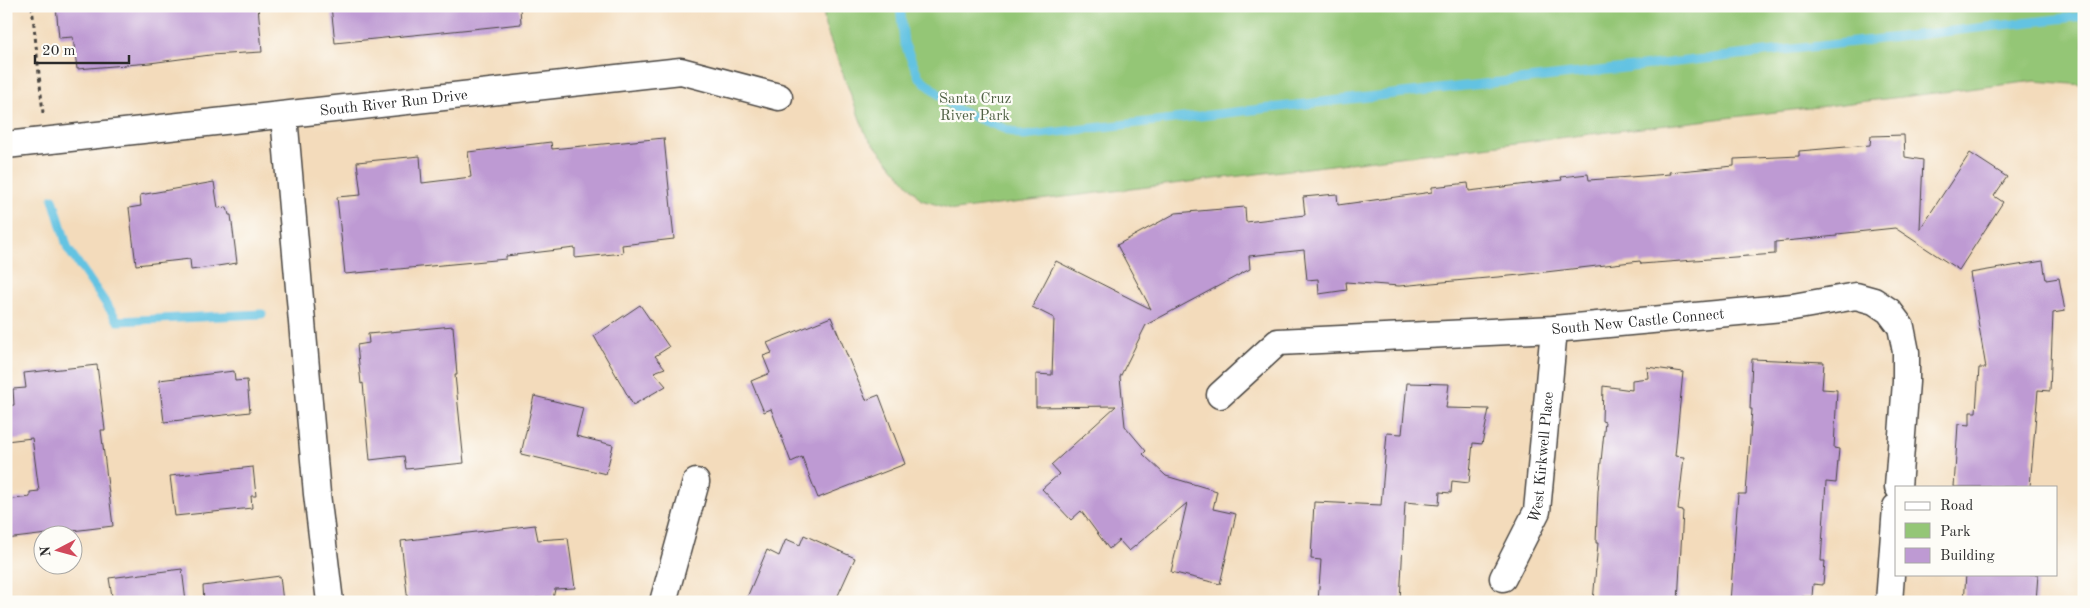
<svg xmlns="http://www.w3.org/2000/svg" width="2090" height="608" font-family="'Old Standard TT',serif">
  <rect width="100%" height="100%" fill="#fdfcf7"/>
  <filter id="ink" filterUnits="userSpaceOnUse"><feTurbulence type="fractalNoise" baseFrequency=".02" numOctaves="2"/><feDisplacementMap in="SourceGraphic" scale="10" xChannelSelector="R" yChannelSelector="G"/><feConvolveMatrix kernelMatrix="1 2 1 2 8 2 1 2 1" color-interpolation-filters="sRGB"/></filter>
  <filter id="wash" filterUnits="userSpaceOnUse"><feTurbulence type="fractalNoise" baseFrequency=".0096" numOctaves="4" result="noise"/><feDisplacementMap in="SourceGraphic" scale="20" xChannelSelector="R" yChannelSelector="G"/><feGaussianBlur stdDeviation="1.12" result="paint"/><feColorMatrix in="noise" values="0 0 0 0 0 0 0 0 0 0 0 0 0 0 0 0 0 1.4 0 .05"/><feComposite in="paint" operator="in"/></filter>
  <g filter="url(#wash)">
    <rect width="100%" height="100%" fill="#f3dbbb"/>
    <!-- green -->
    <path fill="#94c676" stroke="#607850" d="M823,6H2084V85L2035,81L955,210L921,200L866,135L825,26Z"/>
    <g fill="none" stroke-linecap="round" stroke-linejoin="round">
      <!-- stream -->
      <path stroke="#64c3e2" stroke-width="9" d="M900,6L904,43L919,77L957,110L1023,136L2084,16
        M53,199L68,249L118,321L262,314"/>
    </g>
    <g id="blocks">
      <!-- building -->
      <path fill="#be9ad3" d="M56,6H258L262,52L210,55L150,63L77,69L73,37L59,38Z
        M331,6H520L521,24L335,43Z
        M1904,135L1905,157L1923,160L1920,229L1970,153L2007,177L1994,196L2003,202L1959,270L1895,228L1837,234V236L1775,242V254L1641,264L1640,261L1520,275L1399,286L1346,282L1347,290L1319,294L1318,279L1307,280L1304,250L1249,256L1250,269L1146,325L1120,377L1125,426L1146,451L1143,454L1166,476L1217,491L1213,509L1236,514L1220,584L1171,572L1187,503L1129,551L1119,540L1109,549L1081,511L1071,520L1042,489L1059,474L1051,465L1116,406L1036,407V374L1052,375L1054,318L1032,307L1056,261L1151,309L1117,245L1176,213L1245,207L1246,222L1305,215L1303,197L1337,194L1338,205L1432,192V187L1468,183L1469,191L1562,180L1561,177L1588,174L1589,180L1670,174L1669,172L1734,166V159L1799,156V151L1870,145L1871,136Z
        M664,138L674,239L622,245L623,253L575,258V248L506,256V259L345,274L337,197L361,195L357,162L420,156L422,183L471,177L468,152L551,142L552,149Z
        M214,182L218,208L227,207L229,215H231L237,263L191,270L190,259L136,265L129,208L141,206L140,195Z
        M2043,261L2046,280L2059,278L2065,311L2053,313L2050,391L2038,390L2030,487H1954L1958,424L1970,425V412H1976L1979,368H1986L1970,273Z
        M640,305L669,347L655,356L665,368L654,372L666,386L633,405L594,336Z
        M831,317L866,400L879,395L905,464L818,498L802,457L791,462L771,409L764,412L751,381L770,373L763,356L772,353L767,343Z
        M453,326L457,375H455L464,463L406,469L404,456L370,460L363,383L361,384L357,345L369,343L368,334Z
        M1752,359L1824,362L1822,389L1837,390L1834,448L1839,449L1836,483L1826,482L1821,561H1825L1823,585L1813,584L1812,597H1802V602H1730L1738,494H1746L1752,409H1750Z
        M97,365L105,430H101L113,526L6,539V500L30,497V492L39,491L32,438L6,441V406L14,405L13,389L26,388L24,373Z
        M1647,367L1683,372L1675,456L1684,457L1678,510L1683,511L1678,602H1593L1598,543H1596L1598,491L1605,422L1602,421L1603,386L1632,390V380L1648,378Z
        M234,371L235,381L247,380L250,412L164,422L159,380Z
        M1407,383L1449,384L1446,408L1489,409L1482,444L1473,443L1469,483L1452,481L1451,493L1440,492L1439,505L1405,502L1400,602H1318L1321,560L1311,559L1314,502L1381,505L1387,433L1402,434Z
        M534,396L583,408L576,436L613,445L606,474L521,454Z
        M253,467L256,496H251L252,508L175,516L170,476Z
        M535,525L538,540L568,538L575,588L555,589L553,599L536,598L537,602H408L401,541Z
        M804,535L855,558L835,602H745L767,550L779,556L786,539L800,545Z
        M182,569L186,602H113L109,578Z
        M1966,574H2038L2036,602H1964Z
        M280,576L283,602H204L203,586Z"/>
    </g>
  </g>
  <g filter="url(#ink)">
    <use href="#blocks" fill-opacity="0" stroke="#494541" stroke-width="1"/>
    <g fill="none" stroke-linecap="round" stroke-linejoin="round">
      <!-- minor casing -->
      <g stroke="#494541" stroke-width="29">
        <g id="minor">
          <path d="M284,116L317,494L330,602"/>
          <path id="s1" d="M6,145L681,71L779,97"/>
          <path id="s2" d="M1220,395L1278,342L1554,329L1793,307L1856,296L1874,301L1889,311L1901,327L1906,352V382L1898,487"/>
          <path id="s3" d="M1503,578L1537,511L1554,329"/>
          <path d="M663,602L696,482"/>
          <path d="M1889,602L1896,507"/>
        </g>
      </g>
      <!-- path -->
      <path stroke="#494541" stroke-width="3" stroke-dasharray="4 4" stroke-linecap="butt" d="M32,6L43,113"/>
      <!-- minor -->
      <use href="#minor" stroke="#fff" stroke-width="26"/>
    </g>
  </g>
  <g text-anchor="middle" stroke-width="4.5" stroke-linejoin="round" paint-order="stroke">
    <!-- park labels -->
    <g font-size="15" fill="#506145" stroke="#fdfcf7">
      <text x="975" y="103">Santa Cruz<tspan x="975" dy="17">River Park</tspan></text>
    </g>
    <!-- street labels -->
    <g font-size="15" fill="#2b2b2b" stroke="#fdfcf7">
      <text dy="5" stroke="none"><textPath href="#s1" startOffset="390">South River Run Drive</textPath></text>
      <text dy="5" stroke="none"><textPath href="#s2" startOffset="439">South New Castle Connect</textPath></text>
      <text dy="5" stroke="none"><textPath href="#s3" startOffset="129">West Kirkwell Place</textPath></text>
    </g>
  </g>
  <!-- margin -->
  <rect width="2090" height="608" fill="none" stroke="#fdfcf7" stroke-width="25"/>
  <!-- legend -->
  <rect x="1895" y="486" width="162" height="90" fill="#fdfcf7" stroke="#a9a8a5"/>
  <rect x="1905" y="502" width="25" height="8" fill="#ffffff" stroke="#a9a8a5"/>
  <text x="1940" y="510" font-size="15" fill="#2b2b2b">Road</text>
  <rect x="1905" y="523" width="25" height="15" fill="#94c676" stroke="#a9a8a5"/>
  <text x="1940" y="536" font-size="15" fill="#2b2b2b">Park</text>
  <rect x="1905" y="548" width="25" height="15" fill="#be9ad3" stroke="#a9a8a5"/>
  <text x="1940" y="560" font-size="15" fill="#2b2b2b">Building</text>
  <!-- north arrow -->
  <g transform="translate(58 550) rotate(264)"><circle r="24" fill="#fdfcf7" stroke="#a9a8a5"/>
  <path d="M0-4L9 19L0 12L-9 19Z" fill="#d1495b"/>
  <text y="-8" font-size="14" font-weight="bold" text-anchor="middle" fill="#2b2b2b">N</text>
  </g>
  <!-- scale -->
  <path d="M35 55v8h94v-8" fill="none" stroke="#2b2b2b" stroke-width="2.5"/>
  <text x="42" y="55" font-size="15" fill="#2b2b2b" stroke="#fdfcf7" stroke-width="4" paint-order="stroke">20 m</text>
</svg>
